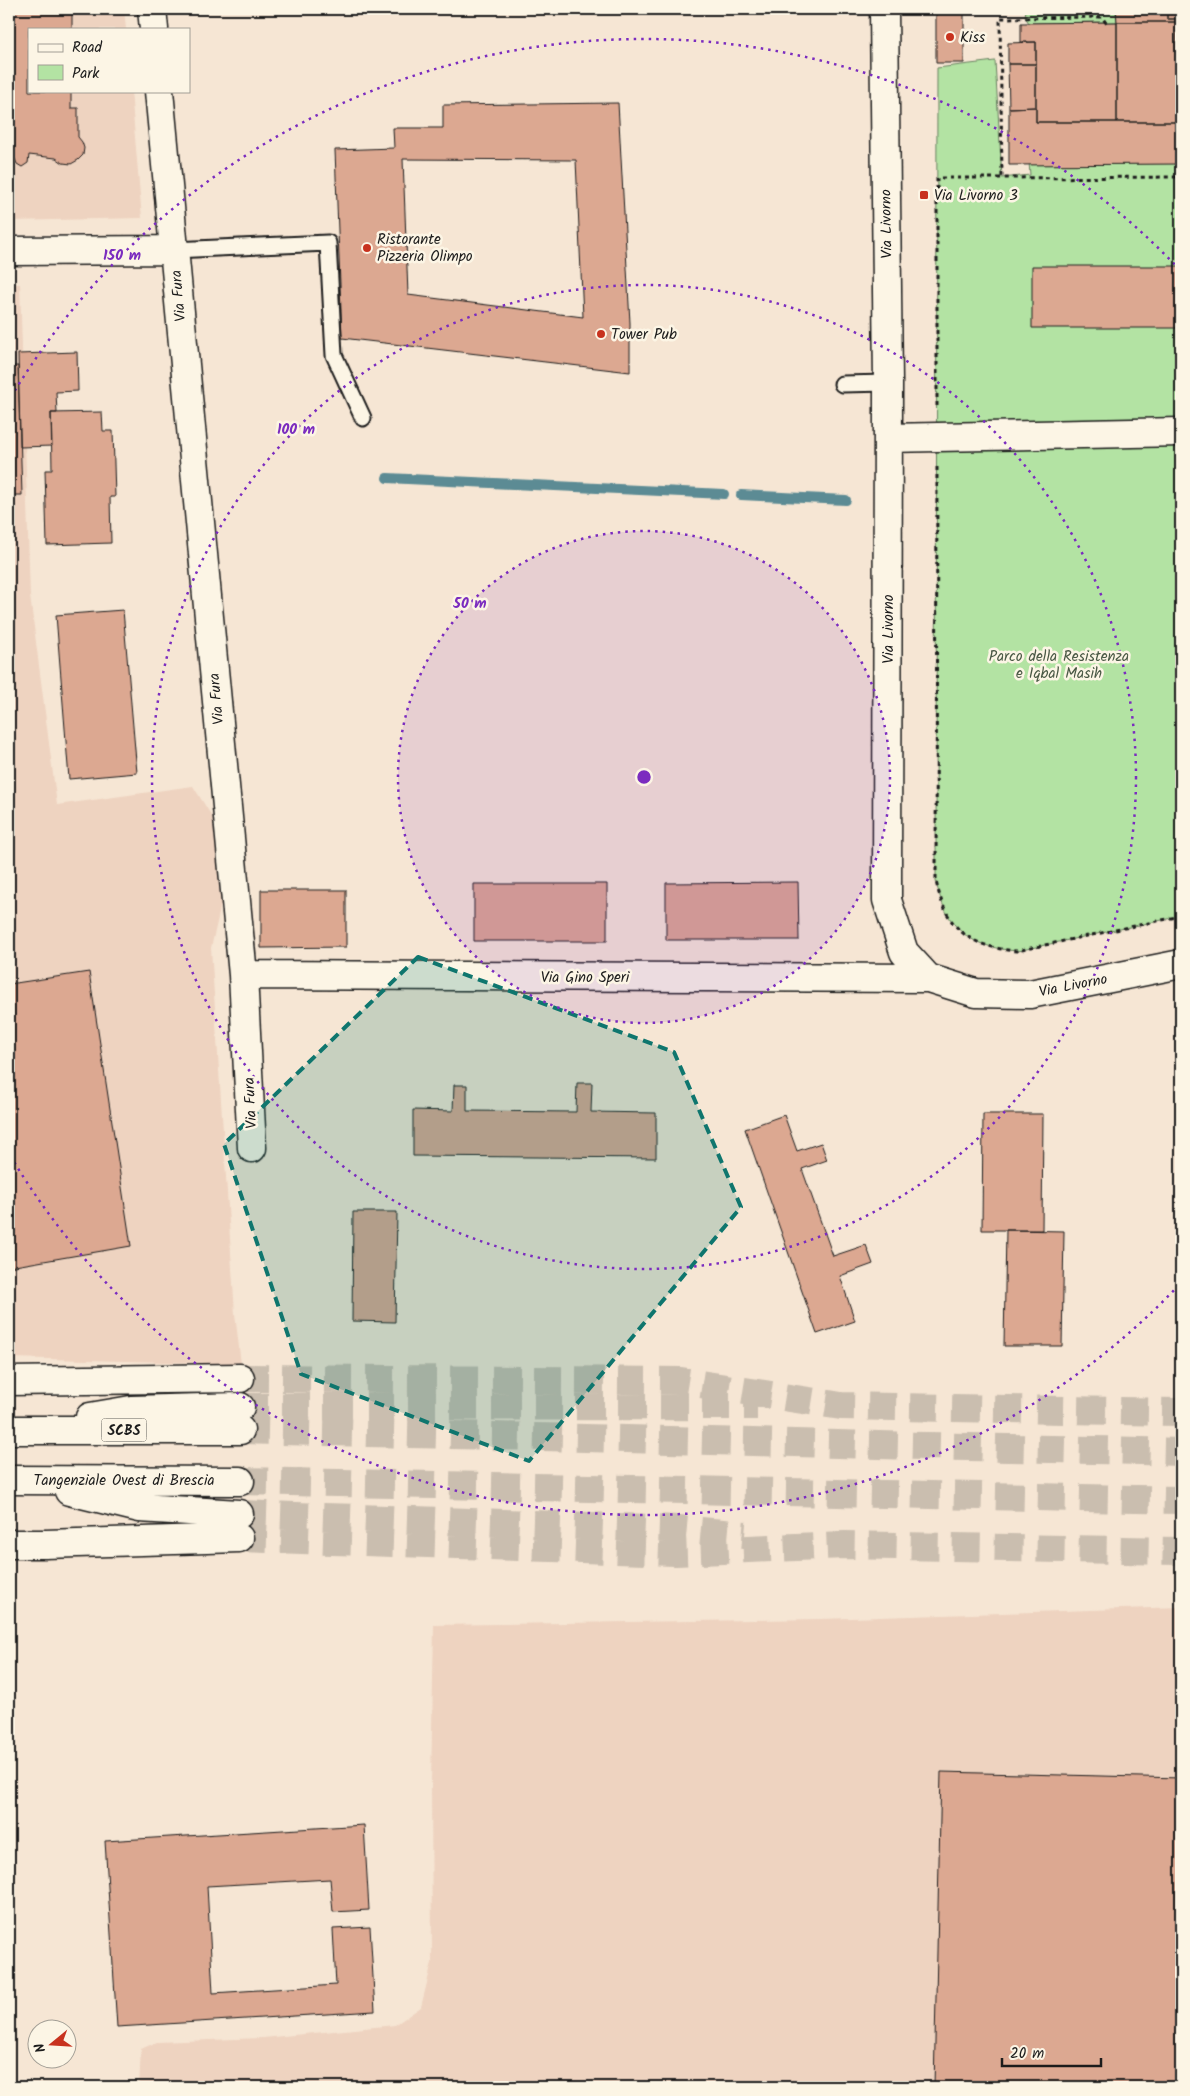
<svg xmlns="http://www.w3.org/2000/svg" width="1190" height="2096" font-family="Kalam,sans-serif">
  <rect width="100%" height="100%" fill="#f6e6d4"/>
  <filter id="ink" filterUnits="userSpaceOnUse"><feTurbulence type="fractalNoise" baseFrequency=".02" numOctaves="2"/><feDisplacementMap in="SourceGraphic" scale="10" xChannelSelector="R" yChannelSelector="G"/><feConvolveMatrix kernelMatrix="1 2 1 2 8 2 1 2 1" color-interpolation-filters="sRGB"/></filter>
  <g filter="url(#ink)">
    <!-- built -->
    <path fill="#eed3c0" d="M9,9H124L126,29H29V91H131L142,218L9,221Z
      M9,284H20L30,596L57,805L193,786L216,823L224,892L211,948L235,1314L241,1364L9,1358Z
      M1181,1607V2087H139L141,2049L157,2042L263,2038L395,2025L421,2007L432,1963L431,1782L434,1625L821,1619Z"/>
    <!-- green -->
    <path fill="#b3e3a3" stroke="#688060" d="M1026,9H1116L1117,22L1029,23L1025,17Z
      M995,61L1002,178L1030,175L1029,162H1181V916L1017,951C969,947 946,929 936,881L937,68Z"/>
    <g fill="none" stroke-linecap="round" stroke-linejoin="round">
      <!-- stream -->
      <path stroke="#5c8b94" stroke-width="10" d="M387,478L724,494
        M741,495L846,500"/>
    </g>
    <!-- building -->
    <path fill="#dca891" stroke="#1c1c1c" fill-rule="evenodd" d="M9,9H72V29H29V91H71V108H78V137L82,142L84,148L83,155L78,160L71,164L63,163L56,158L29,155L28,163L22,167L17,164L15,159H9Z
      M1116,9H1167V19H1177V22H1117Z
      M1167,9H1181V164L1009,165V108L1036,107V122H1178L1177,19H1167Z
      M936,11H964V63H936Z
      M1117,22H1177L1178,122H1117Z
      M1117,22V122H1036V42H1021V23Z
      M1036,42V64H1008V43Z
      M1008,64H1036V107L1009,108Z
      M618,103L630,323V372L342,338L335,150L394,148L393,128H443V105ZM403,159L576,160L583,317L408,295Z
      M1032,266H1181V328H1032Z
      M77,352L78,391L56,392L57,413H51L52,446L20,447L18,354Z
      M9,366H18L22,495H9Z
      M102,412L103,431H113L115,497H110L111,543L47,545L45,470H52L51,413Z
      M123,610L137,773L69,779L56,615Z
      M798,882L799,940H666V883Z
      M474,884H607V941H474Z
      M261,890H346V947L261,948Z
      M89,972L131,1246L9,1267V984Z
      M577,1083H592L591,1112L656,1113V1158L413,1156V1110L453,1111L454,1085H467V1111L576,1112Z
      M983,1114H1043L1042,1230H982Z
      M784,1115L797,1151L821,1143L827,1160L802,1169L833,1256L866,1245L873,1264L840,1276L855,1321L817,1334L745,1129Z
      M353,1212H397L395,1322L352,1321Z
      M1006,1230L1064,1231L1062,1346H1004Z
      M941,1772L1181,1778V2087H934Z
      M364,1825L369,1910L333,1912L330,1879L207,1886L213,1993L336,1985L333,1929L370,1927L375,2011L117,2027L105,1841Z"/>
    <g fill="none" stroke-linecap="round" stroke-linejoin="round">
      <!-- highway-tunnel -->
      <path stroke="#cabeaf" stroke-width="28" stroke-dasharray="28 14" stroke-linecap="butt" d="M240,1378L681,1381L841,1406L1181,1412
        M240,1407L757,1406
        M240,1430L1181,1452
        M240,1481L1181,1500
        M239,1514L678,1529L745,1535
        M239,1538L676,1552L845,1545L1181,1551"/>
      <!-- lane casing -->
      <g stroke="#1c1c1c" stroke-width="19">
        <path id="lane" d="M173,250L328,243L334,355L363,418
          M842,384L888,383"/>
      </g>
      <!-- street casing -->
      <g stroke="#1c1c1c" stroke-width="31">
        <path id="street" d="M152,9L154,29
          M884,9L888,383L887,900L904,952L928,978L976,993L1030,994L1181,964
          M159,91L243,975L252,1148
          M9,251L173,250
          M888,438L1181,432
          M243,975L928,978"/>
      </g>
      <!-- highway casing -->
      <g stroke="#1c1c1c" stroke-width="31">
        <path id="highway" d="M9,1381L240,1378
          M90,1417L131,1410L240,1407
          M9,1430H240
          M9,1480L240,1481
          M69,1491L139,1508L239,1514
          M9,1544H45L239,1538"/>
      </g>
      <!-- path -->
      <path stroke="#1c1c1c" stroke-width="3" stroke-dasharray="4 4" stroke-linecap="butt" d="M1106,23L1102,17L1000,18L1002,178L1181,177
        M937,406V178H1002
        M937,467L936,881C946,929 969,947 1017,951L1181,916"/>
      <!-- lane -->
      <use href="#lane" stroke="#fcf5e5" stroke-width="15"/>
      <!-- street -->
      <use href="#street" stroke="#fcf5e5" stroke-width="28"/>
      <!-- highway -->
      <use href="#highway" stroke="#fcf5e5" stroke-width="28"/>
    </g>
  </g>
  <!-- marked area -->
  <path fill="#0f766e" fill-opacity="0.2" stroke="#0f766e" stroke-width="4" stroke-dasharray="10 6" stroke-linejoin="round" d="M418,957L674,1052L741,1207L529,1461L301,1374L224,1144Z"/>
  <!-- distance rings -->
  <circle cx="644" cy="777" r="246" fill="#7b2cbf" fill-opacity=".12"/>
  <g fill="none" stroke="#7b2cbf" stroke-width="2.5" stroke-dasharray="2.5 5">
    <circle cx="644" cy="777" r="246"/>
    <circle cx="644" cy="777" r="492"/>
    <path d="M1179 1285A738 738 0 0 1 11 1157M11 397A738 738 0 0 1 1179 269"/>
  </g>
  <!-- markers -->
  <g fill="#c8321e" stroke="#fcf5e5" stroke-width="2">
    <circle cx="950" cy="37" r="5"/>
    <rect x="919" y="190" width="10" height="10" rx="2.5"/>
    <circle cx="367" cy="248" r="5"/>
    <circle cx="601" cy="334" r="5"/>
  </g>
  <g text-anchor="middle" stroke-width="5" stroke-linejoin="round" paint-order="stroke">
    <!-- shield labels -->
    <rect fill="#fcf5e5" stroke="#5f5d58" stroke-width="1" x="101.5" y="1418.5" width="45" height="23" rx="4"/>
    <g font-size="14" font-weight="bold" fill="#1c1c1c">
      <text x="124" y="1435">SCBS</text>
    </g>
    <!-- poi labels -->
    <g font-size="15" fill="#1c1c1c" stroke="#fcf5e5" text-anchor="start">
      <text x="960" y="42">Kiss</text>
      <text x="934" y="200">Via Livorno 3</text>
      <text x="377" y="244">Ristorante<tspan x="377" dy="17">Pizzeria Olimpo</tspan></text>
      <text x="611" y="339">Tower Pub</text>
    </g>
    <!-- street labels -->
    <g font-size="15" fill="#1c1c1c" stroke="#fcf5e5">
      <text transform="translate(886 224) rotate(-91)" y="5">Via Livorno</text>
      <text transform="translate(178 296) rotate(-95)" y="5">Via Fura</text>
      <text transform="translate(888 629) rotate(-90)" y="5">Via Livorno</text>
      <text transform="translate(216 699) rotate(-95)" y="5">Via Fura</text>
      <text x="585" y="982">Via Gino Speri</text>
      <text transform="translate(1073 985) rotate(-11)" y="5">Via Livorno</text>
      <text transform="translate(250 1103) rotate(-93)" y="5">Via Fura</text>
      <text x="124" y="1485">Tangenziale Ovest di Brescia</text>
    </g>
    <!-- park labels -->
    <g font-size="15" fill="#495844" stroke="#fcf5e5">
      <text x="1059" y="661">Parco della Resistenza<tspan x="1059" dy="17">e Iqbal Masih</tspan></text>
    </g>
  </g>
  <circle cx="644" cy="777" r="8" fill="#7b2cbf" stroke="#fcf5e5" stroke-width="2.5"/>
  <g font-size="15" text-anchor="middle" font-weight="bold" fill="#7b2cbf" stroke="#fcf5e5" stroke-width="5" stroke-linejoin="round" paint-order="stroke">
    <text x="122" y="260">150 m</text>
    <text x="296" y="434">100 m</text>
    <text x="470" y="608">50 m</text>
  </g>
  <!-- margin -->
  <rect width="1190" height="2096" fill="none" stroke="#fcf5e5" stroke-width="30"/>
  <rect x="15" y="15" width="1160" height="2066" fill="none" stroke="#1c1c1c" stroke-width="2" filter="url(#ink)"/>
  <!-- legend -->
  <rect x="28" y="28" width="162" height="65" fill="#fcf5e5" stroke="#a29e95"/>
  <rect x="38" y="44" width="25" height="8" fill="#fcf5e5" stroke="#a29e95"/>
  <text x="72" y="52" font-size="15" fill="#1c1c1c">Road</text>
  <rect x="38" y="65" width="25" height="15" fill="#b3e3a3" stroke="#a29e95"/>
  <text x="72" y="78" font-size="15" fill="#1c1c1c">Park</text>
  <!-- north arrow -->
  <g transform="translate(52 2044) rotate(252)"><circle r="24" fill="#fcf5e5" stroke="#a29e95"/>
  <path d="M0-4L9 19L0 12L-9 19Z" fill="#c8321e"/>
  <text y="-8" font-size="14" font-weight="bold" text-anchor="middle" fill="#1c1c1c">N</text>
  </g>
  <!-- scale -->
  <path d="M1002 2058v8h99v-8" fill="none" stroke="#1c1c1c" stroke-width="2.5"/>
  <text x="1010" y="2058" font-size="15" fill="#1c1c1c" stroke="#fcf5e5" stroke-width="4" paint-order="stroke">20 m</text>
</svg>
